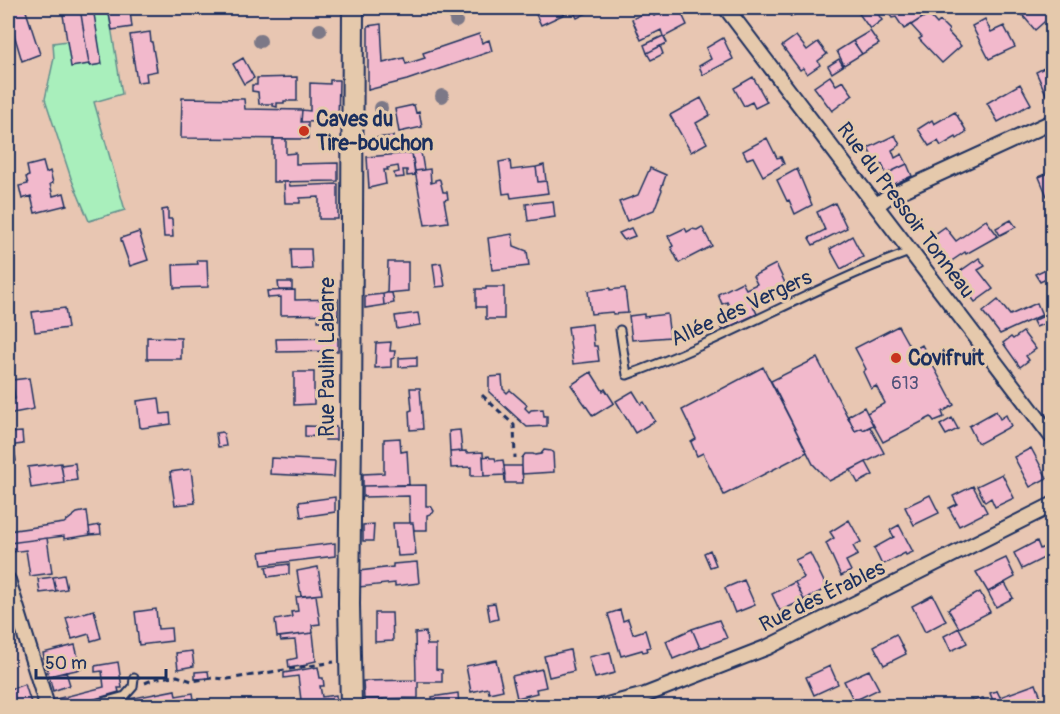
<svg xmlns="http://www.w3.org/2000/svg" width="1060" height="714" font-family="Pangolin,sans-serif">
  <rect width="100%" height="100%" fill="#e8c6b2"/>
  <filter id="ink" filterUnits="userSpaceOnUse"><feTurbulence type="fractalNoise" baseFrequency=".0167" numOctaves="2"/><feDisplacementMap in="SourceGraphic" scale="12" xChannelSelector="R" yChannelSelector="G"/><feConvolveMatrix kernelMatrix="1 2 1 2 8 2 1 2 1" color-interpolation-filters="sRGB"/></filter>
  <g filter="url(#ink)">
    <!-- green -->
    <path fill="#a9efbc" stroke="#628f8d" stroke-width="1.5" d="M93,8H108L122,94L94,102L125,210L89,221L71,178L45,99L54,58L53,43L67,41L72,67L89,64L91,66L101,64Z"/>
    <!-- building -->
    <path fill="#f2b9cc" stroke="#1b2f5e" stroke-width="1.5" d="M8,8H25L40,54L22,61L8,14Z
      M62,8H80L89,64L71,67Z
      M80,8H93L102,64L90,66V64H89Z
      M108,8H129L130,11L109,14Z
      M533,8H584L587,13L577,18L573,10L541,25Z
      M672,8H679L687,25L664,37L667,43L647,53L644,45L663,36L661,30L641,40L632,19L651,10L654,16Z
      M785,8H804L791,17Z
      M855,8H874L882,20L870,29Z
      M885,8H921L926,16L904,29L896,17L892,18Z
      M1023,8H1052V15L1035,30L1019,11Z
      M130,11L132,27L112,30L109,14Z
      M928,14L937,24L940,21L949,30L948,32L961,46L942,63L919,39L922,37L911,25Z
      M985,19L991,32L1004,26L1015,47L989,59L972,26Z
      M381,24L383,63L404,58L406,64L425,58L423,53L479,34L482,43L489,40L492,51L407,80L368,90V26Z
      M870,31L879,44L862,54L853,41Z
      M150,32L151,42H152L157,71L146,73L147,81L137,82L130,35Z
      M796,36L807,50L818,42L827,54L818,61L820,65L807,74L803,68L800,70L782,46Z
      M723,38L733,59L703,75L699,66L711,59L706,48Z
      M853,41L862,54L844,65L837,51Z
      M660,46L663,54L651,60L647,53Z
      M243,58L254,78L244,84L233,64Z
      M839,59L843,66L832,73L828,66Z
      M1052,64V94L1047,96L1036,72Z
      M830,76L836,85L843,81L853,95L832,111L814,87Z
      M297,77V101H284V103H277V107L273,106V104H259L258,92L252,91V85H257V78Z
      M753,77L767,102L755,108L752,102L744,106L734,88Z
      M330,80H339L338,121L301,122L302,110L310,111V83L330,84Z
      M1020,84L1031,104L998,122L987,103Z
      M182,98L244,99L245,109L302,110L301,122H308V139L181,138Z
      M701,98L710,115L696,123L707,143L691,152L670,115Z
      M414,105L416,113L419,112L422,127L399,132L395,109Z
      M955,112L967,132L957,139L956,137L941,146L938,141L929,146L918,129L932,120L934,124Z
      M895,135L900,145L892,150L895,158L902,154L907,164L886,174L882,164L876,166L868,148Z
      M393,136L394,144L376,147L375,138Z
      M767,138L777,158L781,157L784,164L763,176L753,157L747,159L743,151Z
      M273,139H286V154L296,153V164L338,163V181L273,182Z
      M421,152L424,170L415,171L412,153Z
      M412,153L415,175L407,176V170H403L404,177L395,178L394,173L399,172L398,166L387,168L388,170H384L386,184L369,188L367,157Z
      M510,160L511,170L536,167L538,182L546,181L548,193L511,198L510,193L503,194L499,162Z
      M43,162L46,173L50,171L53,183L50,184L53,196L64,193L67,205L35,213L31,196L22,199L19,186L28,184L26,177L29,176L27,166Z
      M907,164L912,176L892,185L886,174Z
      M544,165L546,181L538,182L536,167Z
      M650,168L666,175L661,189L662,190L654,210L627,221L619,202L638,195Z
      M430,169L431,183L435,182V180L439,179L440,180L443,192H447L448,199L444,200L448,222L425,225L415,171Z
      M797,169L812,205L795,214L789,200L787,201L777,180Z
      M1051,172L1052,174V193L1047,196L1039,177Z
      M284,182H289L290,186L338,184V219H319V197L300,198V203H285Z
      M553,201L555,217L528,221L526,204Z
      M835,203L847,228L813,245L809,238L825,230L817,212Z
      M168,209V219H172L173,237H164L162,210Z
      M986,220L998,236L966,254L965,252L947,264L928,239L945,227L956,241Z
      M1011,220L1016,227L1000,235L996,228Z
      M702,227L712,246L679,263L671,247L673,246L668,236L685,228L687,232L692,229L697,230Z
      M631,228L635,236L624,240L619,233Z
      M139,232L148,260L130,266L121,240V238Z
      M512,234L514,246L527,251L529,266L492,270L488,238Z
      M852,236L863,257L841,269L830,249Z
      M291,249H311L312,269L292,270Z
      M979,258L985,266L978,270L993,289L975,302L961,283L958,285L952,277Z
      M197,260H207L208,287L174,288L173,265L198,264Z
      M388,262H408V291L387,293Z
      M441,263L445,286L436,287L433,264Z
      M776,264L785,283L750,299L757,314L722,330L717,320L733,313L727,302L722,304L718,294L742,282L746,289L757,284L753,276Z
      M1048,268L1052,276L1040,282L1035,274Z
      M278,282H292V290H279Z
      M486,287H504V319H486V307H476V289H486Z
      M610,288V290L625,288L628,313L613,314V312L591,314L588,291Z
      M295,290V300L338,299V314L281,315V297L268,298L267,291Z
      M387,293H392L394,303L384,305L383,294Z
      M383,294L384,305L365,308V296Z
      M998,300L1010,315L1037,303L1042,315L1000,334L983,312Z
      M65,308L68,328L35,332L32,312Z
      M418,313L420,325L397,329L395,316Z
      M319,314H338V321H318Z
      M644,314V317L667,314L670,337L632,340L629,316Z
      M1046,315L1049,322L1036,327L1033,321Z
      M592,324L594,346H597L599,361L573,364L568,327Z
      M898,326L912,351L922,345L954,405L942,412L944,417L934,421L931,417L883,442L867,413L885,403L876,386L871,389L863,372L866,369L855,348Z
      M1023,332L1036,349L1026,356L1029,360L1020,367L1003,343L1011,337L1013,339Z
      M147,337L181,338V359H147Z
      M338,338V351L277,352L276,339Z
      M391,342L390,351H395L394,358L391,359V367L375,368L376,343Z
      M417,357V366L399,367V358Z
      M817,358L855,431L862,428L863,430L870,427L884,453L829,481L813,464L771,381Z
      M763,367L813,464L807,452L724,495L703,453L697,456L691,442L696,439L682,410Z
      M294,372H314V404L294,405Z
      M591,372L603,391L605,389L614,403L593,416L571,385Z
      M502,376L503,389L507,393L510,390L527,405L525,408L529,412L531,410L543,409L544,416H547V426L527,427L489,392V377Z
      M29,378L34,409L8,414V398L9,397L10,400L15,399L12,380Z
      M410,388H420L423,429L410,430L409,411L412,410Z
      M633,391L641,404L644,402L655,421L635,433L616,401Z
      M159,398L161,414L170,413L171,424L142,428L140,427L137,401Z
      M864,407L873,425L863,430L862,428L855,431L848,416Z
      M996,411L1000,419L1006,415L1011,426L980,443L977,442L969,426Z
      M952,418L958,429L946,435L940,425Z
      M305,426L336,427V440H325V437L305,436Z
      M460,430L462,451L450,452L449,431Z
      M22,432L23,444L8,446V433Z
      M222,432L224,434L226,446L218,447L216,433Z
      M400,438L401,452L407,451L409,485L363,486V474L384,473V439Z
      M14,445L16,461L8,462V446Z
      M1031,448L1047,478L1030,487L1014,457Z
      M544,450L551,451L553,453L554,472L522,474V458L525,454H533L535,455L541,454Z
      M466,451V453L483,452L484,476H471V467L451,468L450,452Z
      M489,456L490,458H495L496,461L503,460L505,475L484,476L483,457Z
      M271,458L335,461L334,477L270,474Z
      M866,462L873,475L858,483L851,470Z
      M61,463L64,483L31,488L28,467Z
      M75,463L77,480L64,482L61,465Z
      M504,466H522L523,483H505Z
      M191,469L195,503L175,505L170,472Z
      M1002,474L1014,498L995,507L991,498L985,502L977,486Z
      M426,485V506H431L434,511L433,513L427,515V530H414L413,523H410L409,496L363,497V486Z
      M973,486L987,512L959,526L949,508L957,504L953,496Z
      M930,495L939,513L914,525L905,507Z
      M335,497V512L301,517L299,502Z
      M87,511L90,535L64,539V536L9,543L8,531L64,523L77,513Z
      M849,520L861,542L853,546L858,555L846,561L851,571L841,576L826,543L834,538L830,532Z
      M393,523H413L416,555L398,556L397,548H395Z
      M374,524L373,541H363V525Z
      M100,525L101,534L90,535L89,527Z
      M899,525L913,552L906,555L905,553L882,565L874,548L894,537L890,530Z
      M47,538L52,573L30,576L26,550L12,552L9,543Z
      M1037,541L1040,549L1046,546L1050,555L1022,569L1014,553Z
      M335,543V556L262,565L260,552Z
      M710,550L716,565L710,567L704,553Z
      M810,553L827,588L804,600L795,582L804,578L795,560Z
      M1006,558L1015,577L988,592L976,572Z
      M417,562L419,583L395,586V583L359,587V571L393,567V564Z
      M289,564V574L268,577L266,567Z
      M318,567L322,594L301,596L297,571Z
      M64,575L67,589L56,591L53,577Z
      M53,577L56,591L40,593L38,579Z
      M744,580L755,605L735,613L725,588Z
      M795,582L804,600L780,611L772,594Z
      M1005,583L1013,598L996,607L988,592Z
      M980,592L990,612L959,628L948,609Z
      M316,595L320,624L312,625L313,633L277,637L275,620L292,617L291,612L298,611L296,597Z
      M933,595L946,621L925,632L912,606Z
      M495,603L498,619L490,621L487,604Z
      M156,609L158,629L171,628L172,641L139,645L135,612Z
      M94,610L101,638L91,641L89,634L72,639L66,618Z
      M620,610L623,621L628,619L633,634L645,630L650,647L647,648L648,651L643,652L642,650L621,656L608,614Z
      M375,613H392L393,641L375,642Z
      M719,620L727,638L700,648L692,629Z
      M959,628L967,643L951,651L944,636Z
      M692,629L700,648L673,659L666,641Z
      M426,632L427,645H436V669L442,670V682H418V698L364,699L363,681L416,680L415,633Z
      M313,633L316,661L307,663V665L289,668L288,660L297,658L295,640L281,641L280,637Z
      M896,634L906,654L884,665L874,646Z
      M75,645L81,669L49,676L43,653Z
      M570,650L574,671L549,677L544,656Z
      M192,651L194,666L178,669L176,653Z
      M610,652L615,673L595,678L589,657Z
      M496,660L503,690L489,693L488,688L471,692L466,666Z
      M118,662L122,688H118L119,692L71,706H58L56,699L104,687L102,671L95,672V666Z
      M830,666L838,684L814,695L806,677Z
      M318,667L320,678H323L324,686H320L322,697L336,695L337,706H295V701L301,700L298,676L284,678V673Z
      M542,669L546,687L536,689L537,693L517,698L512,676Z
      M869,670L879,689L854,701L844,681Z
      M208,671L209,678L195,679V672Z
      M66,672L70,685L53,691L49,676Z
      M25,684L32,706H9L8,703V690Z
      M1036,684L1043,703L1032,706H995L990,693L997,691L1000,697Z
      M175,690L176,696L193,693L195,706H130L129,699Z
      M458,693L459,706H433L432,697Z
      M983,698L986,706H955Z
      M364,699H383V706H364Z"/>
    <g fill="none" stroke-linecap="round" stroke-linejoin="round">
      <!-- lane casing -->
      <g stroke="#1b2f5e" stroke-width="11">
        <path id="lane" d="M620,330L627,375C722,342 809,289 904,254L910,250
          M89,706L125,696L133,687L134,678"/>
      </g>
      <!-- street casing -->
      <g stroke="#1b2f5e" stroke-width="18">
        <path id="street" d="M726,8L876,206L1052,437
          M876,206L886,198L1052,122
          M8,580L47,706
          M603,706L645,695L768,647L1052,505"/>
      </g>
      <!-- secondary casing -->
      <g stroke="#1b2f5e" stroke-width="24">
        <path id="secondary" d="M351,706L349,604L351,434L353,8"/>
      </g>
      <!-- path -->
      <path stroke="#1b2f5e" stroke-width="3" stroke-dasharray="6 4.5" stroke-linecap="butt" d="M482,395L514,425L515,458
        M145,683L157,678L177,676L192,681L212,678L228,679L334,662"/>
      <!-- lane -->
      <use href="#lane" stroke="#e5c9ac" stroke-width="7"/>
      <!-- street -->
      <use href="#street" stroke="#e5c9ac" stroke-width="14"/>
      <!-- secondary -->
      <use href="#secondary" stroke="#e5c9ac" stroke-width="20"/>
    </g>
    <!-- trees -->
    <g fill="#7b7887">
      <circle cx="456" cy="21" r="7"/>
      <circle cx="320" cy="30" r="7"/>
      <circle cx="260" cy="41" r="7"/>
      <circle cx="442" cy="96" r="7"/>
      <circle cx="381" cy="108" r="7"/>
    </g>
  </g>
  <!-- markers -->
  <g fill="#c8321e" stroke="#e5c9ac" stroke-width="2">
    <circle cx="304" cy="131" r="6"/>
    <circle cx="896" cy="358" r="6"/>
  </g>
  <g text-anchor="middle" stroke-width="6" stroke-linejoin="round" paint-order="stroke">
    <!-- number labels -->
    <g font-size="18" fill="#51527a">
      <text x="905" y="389">613</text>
    </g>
    <!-- poi labels -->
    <g font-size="21" font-weight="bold" fill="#1b2f5e" stroke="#e5c9ac" text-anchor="start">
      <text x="316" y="126">Caves du<tspan x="316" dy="24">Tire-bouchon</tspan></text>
      <text x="908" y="365">Covifruit</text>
    </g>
    <!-- street labels -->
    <g font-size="21" fill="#1b2f5e" stroke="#e5c9ac">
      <text transform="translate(906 210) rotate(53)" y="7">Rue du Pressoir Tonneau</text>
      <text transform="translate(741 308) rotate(-25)" y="7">Allée des Vergers</text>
      <text transform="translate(327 357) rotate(-90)" y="7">Rue Paulin Labarre</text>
      <text transform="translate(822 596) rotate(-26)" y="7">Rue des Érables</text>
    </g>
  </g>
  <!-- margin -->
  <rect width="1060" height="714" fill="none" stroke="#e5c9ac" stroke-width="30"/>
  <rect x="15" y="15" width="1030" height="684" fill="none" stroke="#1b2f5e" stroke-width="2" filter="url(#ink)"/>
  <!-- scale -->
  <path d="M36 669v9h130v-9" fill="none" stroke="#1b2f5e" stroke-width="3"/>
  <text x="45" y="669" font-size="18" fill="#1b2f5e" stroke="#e5c9ac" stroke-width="4.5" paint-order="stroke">50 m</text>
</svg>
